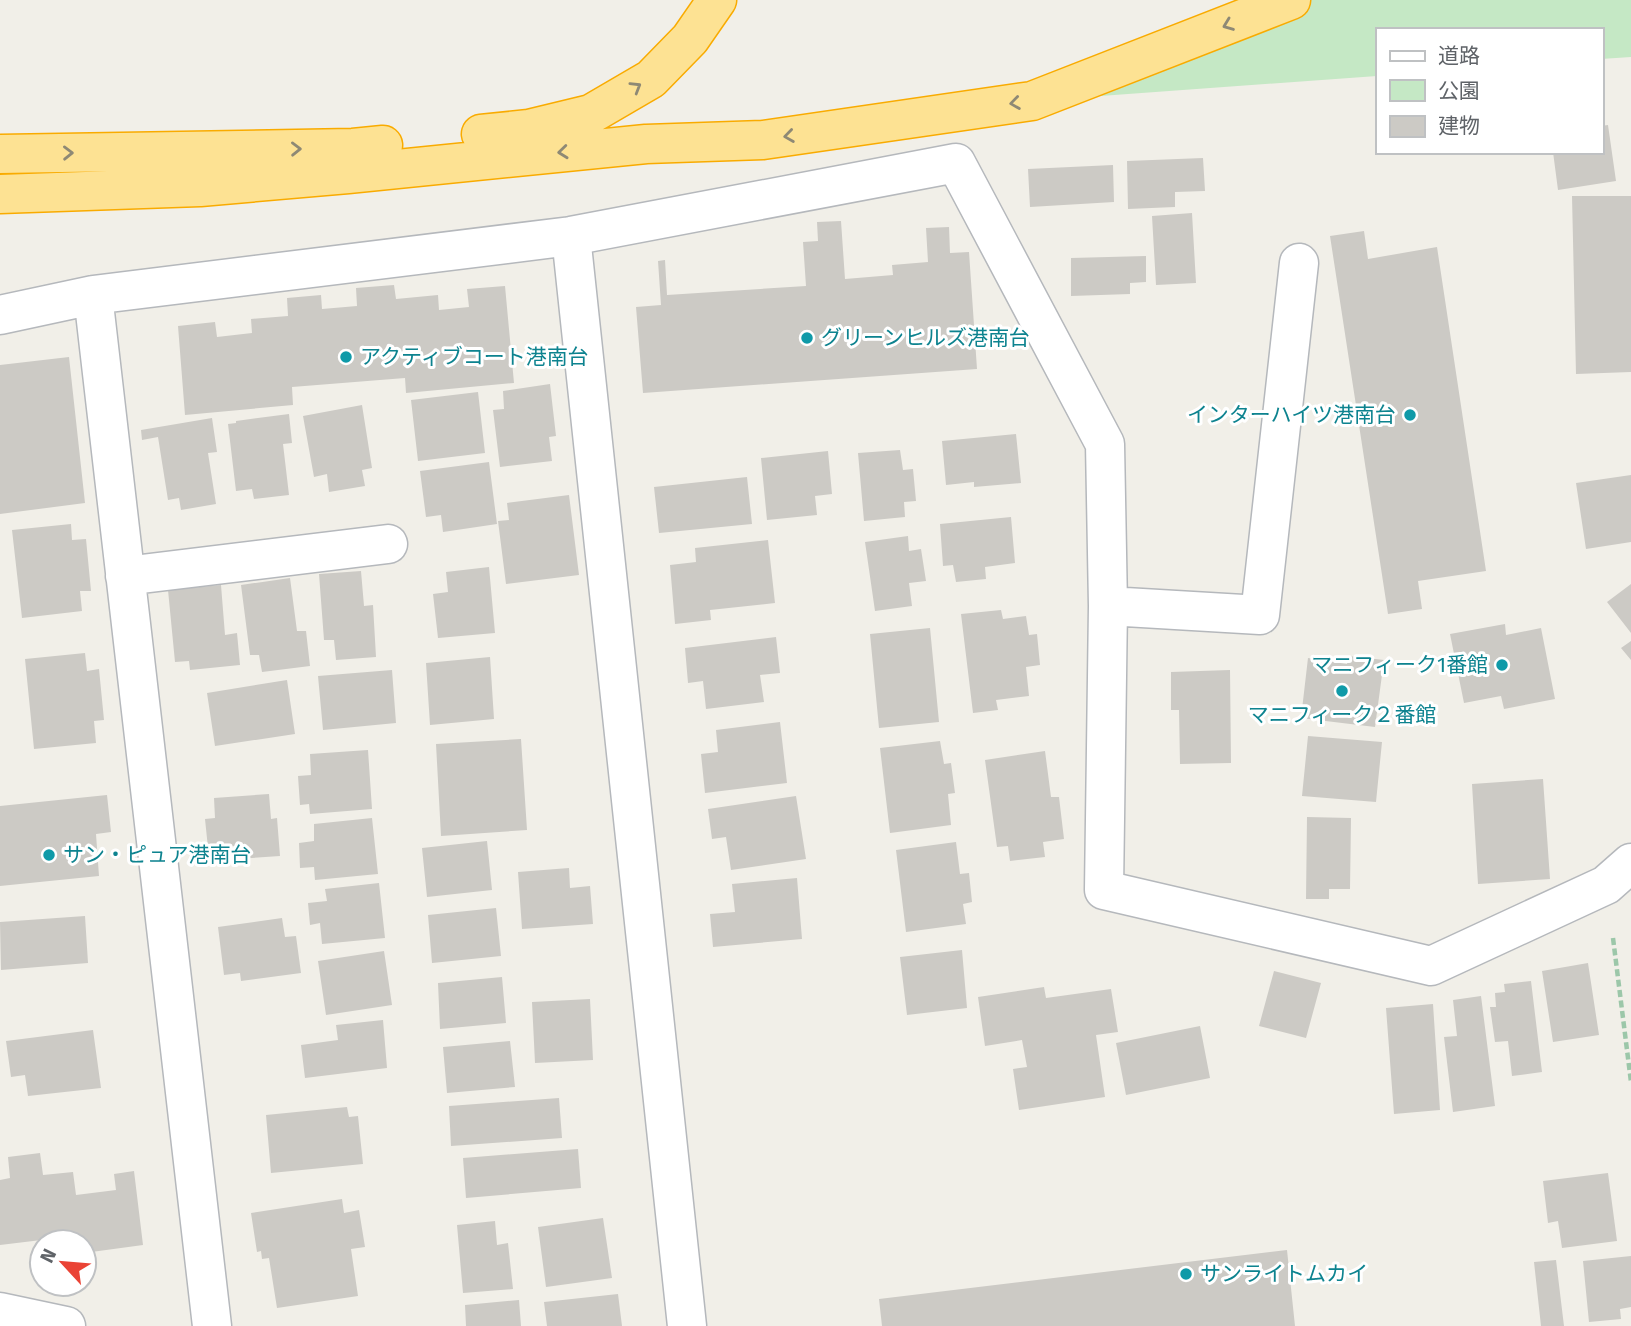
<svg xmlns="http://www.w3.org/2000/svg" width="1631" height="1326" font-family="'Fira Sans','Noto Sans JP',sans-serif">
  <rect width="100%" height="100%" fill="#f1efe8"/>
  <!-- green -->
  <path fill="#c5e8c5" d="M1291,0H1631V57L1601,59V30H1377V76L1032,101Z"/>
  <!-- building -->
  <path fill="#cccac5" d="M1608,125L1616,181L1558,190L1553,152H1601V126Z
    M1203,158L1205,191L1175,192V207L1128,209L1127,161Z
    M1113,165L1114,202L1030,207L1028,169Z
    M1572,196H1631V372L1576,374Z
    M1192,213L1196,283L1156,285L1152,216Z
    M841,221L845,279L893,275L892,265L928,262L926,228L949,227L950,253L969,252L977,369L643,393L636,307L661,305L658,261L665,260L667,295L806,286L803,242L818,241L817,222Z
    M1364,231L1368,259L1437,247L1486,571L1418,581L1422,609L1388,614L1330,236Z
    M1146,256V282L1130,283V294L1071,296V258Z
    M394,285L396,299L438,295L439,310L469,307L467,289L505,286L514,383L406,393L405,378L292,387L293,405L185,415L178,326L215,322L217,337L252,333L251,319L288,316L287,298L321,295L322,309L357,306L356,288Z
    M69,357L85,503L0,514V365Z
    M550,384L556,436L549,437L552,461L500,467L493,410L504,409L503,391Z
    M478,392L485,453L418,461L411,400Z
    M362,405L372,468L362,470L365,486L329,492L327,474L314,477L303,416Z
    M289,414L292,443L283,444L289,495L254,499L252,489L236,491L228,424L236,423V421Z
    M212,418L217,452L208,453L216,504L181,510L179,498L168,500L158,437L142,440L141,430Z
    M1016,434L1021,483L974,487V482L946,485L942,441Z
    M900,450L903,470L913,469L916,501L904,502L905,517L864,521L858,453Z
    M828,451L832,494L815,496L817,515L767,520L761,458Z
    M489,462L497,524L443,532L441,515L426,517L420,471Z
    M1631,475V542L1586,549L1576,483Z
    M747,477L752,524L659,533L654,487Z
    M569,495L579,575L506,584L498,521L509,520L507,503Z
    M1011,517L1015,563L985,567L986,579L956,582L953,565L943,566L940,524Z
    M71,524L72,540L86,539L91,591H80L82,611L22,618L12,530Z
    M908,536L909,551L921,549L926,581L909,583L912,606L875,611L865,542Z
    M768,540L775,603L710,610L711,620L675,624L670,565L696,562L695,548Z
    M489,567L495,633L438,638L433,594L448,592L446,572Z
    M361,571L364,606L373,605L376,657L336,660L334,640H324L319,574Z
    M290,578L297,631H306L310,666L262,672L259,655H250L241,585Z
    M1631,584V633L1607,602Z
    M221,585L225,635L237,633L240,665L190,670L189,661L175,662L168,590Z
    M1001,610L1003,619L1026,616L1029,635L1037,634L1040,665L1026,667L1029,696L996,700L998,710L973,713L961,614Z
    M1505,624L1506,635L1541,628L1555,699L1504,709L1501,696L1464,703L1450,634Z
    M930,628L939,722L879,728L870,634Z
    M776,637L780,673L760,675L764,702L706,709L703,681L688,683L685,648Z
    M1631,641V660L1621,648Z
    M85,653L87,671L99,669L104,720L94,721L96,743L34,749L25,659Z
    M1349,656L1384,660L1375,727L1301,718L1308,658L1347,664Z
    M490,657L494,719L430,725L426,663Z
    M392,670L396,723L323,730L318,676Z
    M1230,670L1231,763L1180,764L1179,710H1171V672Z
    M287,680L295,734L215,746L207,693Z
    M780,722L787,783L705,793L701,754L718,752L716,730Z
    M1308,736L1382,742L1376,802L1302,796Z
    M521,739L527,830L441,836L436,744Z
    M940,741L944,764L951,763L955,793L948,794L951,825L890,833L880,748Z
    M368,750L372,809L310,814L309,804L300,805L298,776L311,775L310,754Z
    M1045,751L1051,797H1059L1064,839L1043,842L1045,857L1010,861L1008,846L997,847L985,760Z
    M1543,779L1550,879L1478,884L1472,784Z
    M269,794L271,819L277,818L280,856L236,859L235,846L208,848L205,819L215,818L214,798Z
    M107,795L111,832L96,834L99,876L0,886V806Z
    M796,796L806,859L731,870L726,837L712,839L708,809Z
    M1307,817L1351,818L1350,889H1329V899H1306Z
    M372,818L378,874L315,880L314,867L300,868L299,843L314,841V824Z
    M487,841L492,890L427,897L422,848Z
    M956,842L960,874L969,873L972,902L963,904L966,924L906,932L896,850Z
    M569,868L570,888L590,886L593,924L522,929L518,872Z
    M797,878L802,939L713,947L710,914L735,912L732,884Z
    M379,883L385,938L322,944L320,923L310,925L308,903L327,901L325,889Z
    M496,908L501,956L432,963L428,915Z
    M85,916L88,963L1,970L0,922Z
    M282,918L285,937L296,936L301,973L241,981L240,973L224,975L218,927Z
    M962,950L967,1008L907,1015L900,957Z
    M384,951L392,1005L326,1015L318,961Z
    M1588,963L1599,1035L1553,1042L1542,971Z
    M1274,971L1321,983L1306,1038L1259,1026Z
    M502,977L506,1023L440,1029L438,983Z
    M1531,981L1542,1072L1512,1076L1508,1041L1495,1042L1490,1007H1496L1495,993L1505,992L1504,984Z
    M1044,987L1046,998L1111,989L1118,1032L1096,1035L1105,1097L1019,1110L1013,1069L1027,1067L1022,1040L985,1046L978,997Z
    M1481,996L1495,1106L1453,1112L1444,1037L1457,1036L1453,1000Z
    M590,999L593,1060L535,1063L532,1002Z
    M1433,1004L1440,1110L1394,1114L1386,1008Z
    M383,1020L387,1068L305,1078L301,1045L338,1040L336,1025Z
    M1200,1026L1210,1078L1126,1095L1116,1043Z
    M93,1030L101,1088L28,1096L25,1075L11,1077L6,1041Z
    M510,1041L515,1087L447,1093L443,1047Z
    M559,1098L562,1138L451,1146L449,1106Z
    M347,1107L349,1117L358,1116L363,1164L271,1173L266,1115Z
    M578,1149L581,1188L466,1198L463,1158Z
    M40,1153L43,1175L73,1172L76,1195L116,1190L114,1174L134,1171L143,1245L84,1253V1242H58V1238L0,1245V1180L10,1178L8,1157Z
    M1608,1173L1617,1241L1562,1248L1558,1221L1548,1223L1543,1181Z
    M342,1199L344,1213L359,1210L365,1247L351,1249L358,1296L277,1308L269,1258L262,1259L261,1251L257,1252L251,1213Z
    M603,1218L612,1278L546,1287L538,1227Z
    M495,1221L497,1245L508,1243L513,1289L463,1293L457,1225Z
    M1287,1250L1295,1326H882L879,1299Z
    M1631,1256V1307L1620,1309L1621,1319L1589,1322L1583,1261Z
    M1556,1260L1564,1326H1541L1534,1262Z
    M618,1294L622,1326H547L544,1302Z
    M519,1300L521,1326H466L465,1305Z"/>
  <g fill="none" stroke-linecap="round" stroke-linejoin="round">
    <!-- minor casing -->
    <g stroke="#b5b8bc" stroke-width="41">
      <path id="minor" d="M571,236L687,1326
        M93,295L212,1326
        M0,315L93,295L571,236L956,163L1105,444L1108,606L1104,890L1431,966L1606,885L1631,863
        M125,576L388,544
        M1108,606L1260,615L1299,263
        M0,1312L66,1326"/>
    </g>
    <!-- highway casing -->
    <g stroke="#f9ab00" stroke-width="41">
      <path id="highway" d="M481,134L529,129L591,114L651,79L690,39L717,0
        M0,154L353,148L383,145
        M0,194L200,187L348,174L646,144L763,140L1032,101L1291,0"/>
    </g>
    <!-- path -->
    <path stroke="#9cc7a9" stroke-width="4.5" stroke-dasharray="7 3.5" stroke-linecap="butt" d="M1613,938L1631,1082"/>
    <!-- minor -->
    <use href="#minor" stroke="#fff" stroke-width="38"/>
    <!-- highway -->
    <use href="#highway" stroke="#fde293" stroke-width="38"/>
  </g>
  <!-- one-way arrows -->
  <defs><path id="oneway-chevron" d="M-2-3.5L2.5 0L-2 3.5" fill="none" stroke-width="1.6" stroke-linecap="round" stroke-linejoin="round" transform="scale(1.75)"/></defs>
  <g stroke="#8e8975">
    <use href="#oneway-chevron" transform="translate(1228 25) rotate(159)"/>
    <use href="#oneway-chevron" transform="translate(636 87) rotate(-31)"/>
    <use href="#oneway-chevron" transform="translate(1015 103) rotate(172)"/>
    <use href="#oneway-chevron" transform="translate(789 136) rotate(172)"/>
    <use href="#oneway-chevron" transform="translate(296 149) rotate(-1)"/>
    <use href="#oneway-chevron" transform="translate(563 152) rotate(174)"/>
    <use href="#oneway-chevron" transform="translate(68 153) rotate(-1)"/>
  </g>
  <!-- markers -->
  <g fill="#0f9aa8" stroke="#fff" stroke-width="2.5">
    <circle cx="807" cy="338" r="7"/>
    <circle cx="346" cy="357" r="7"/>
    <circle cx="1410" cy="415" r="7"/>
    <circle cx="1502" cy="665" r="7"/>
    <circle cx="1342" cy="691" r="7"/>
    <circle cx="49" cy="855" r="7"/>
    <circle cx="1186" cy="1274" r="7"/>
  </g>
  <g text-anchor="middle" stroke-width="6" stroke-linejoin="round" paint-order="stroke">
    <!-- culture labels -->
    <g font-size="21" fill="#0d838f" stroke="#fff" text-anchor="start">
      <text x="821" y="345">グリーンヒルズ港南台</text>
      <text x="360" y="364">アクティブコート港南台</text>
      <text x="1396" y="422" text-anchor="end">インターハイツ港南台</text>
      <text x="1488" y="672" text-anchor="end">マニフィーク1番館</text>
      <text x="1342" y="722" text-anchor="middle">マニフィーク２番館</text>
      <text x="63" y="862">サン・ピュア港南台</text>
      <text x="1200" y="1281">サンライトムカイ</text>
    </g>
  </g>
  <!-- legend -->
  <rect x="1376" y="28" width="228" height="126" fill="#ffffff" stroke="#bfc1c3" stroke-width="2"/>
  <rect x="1390" y="51" width="35" height="10" fill="#ffffff" stroke="#bfc1c3" stroke-width="2"/>
  <text x="1438" y="63" font-size="21" fill="#5f6368">道路</text>
  <rect x="1390" y="80" width="35" height="21" fill="#c5e8c5" stroke="#bfc1c3" stroke-width="2"/>
  <text x="1438" y="98" font-size="21" fill="#5f6368">公園</text>
  <rect x="1390" y="116" width="35" height="21" fill="#cccac5" stroke="#bfc1c3" stroke-width="2"/>
  <text x="1438" y="133" font-size="21" fill="#5f6368">建物</text>
  <!-- north arrow -->
  <g transform="translate(63 1263) rotate(296)"><circle r="33" fill="#ffffff" stroke="#bfc1c3" stroke-width="2"/>
  <path d="M0-5L12 26L0 18L-12 26Z" fill="#ea4335"/>
  <text y="-10" font-size="19" font-weight="bold" text-anchor="middle" fill="#5f6368">N</text>
  </g>
</svg>
